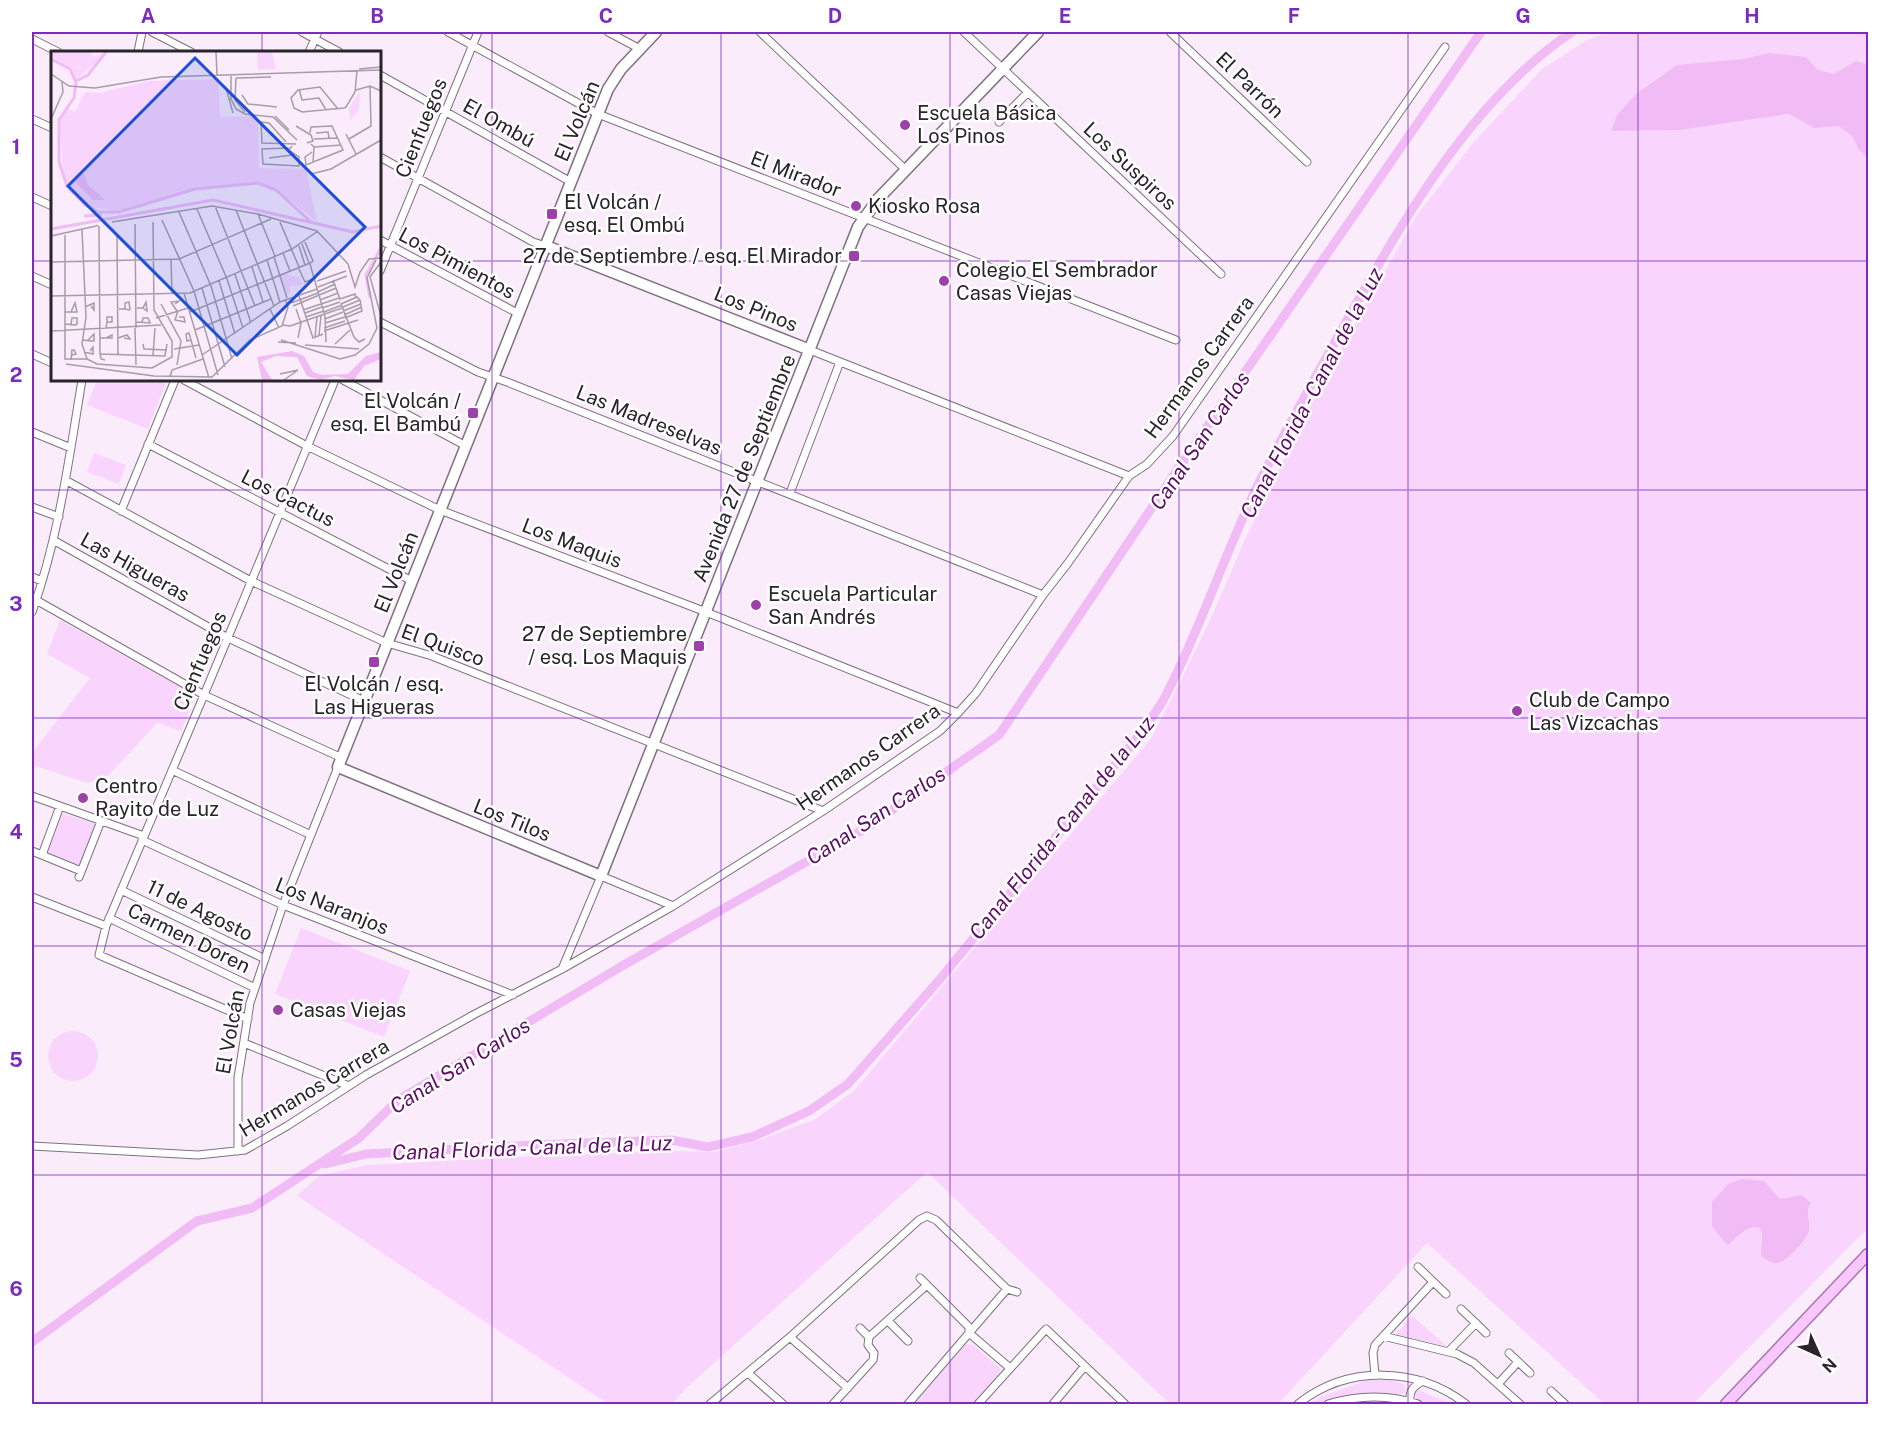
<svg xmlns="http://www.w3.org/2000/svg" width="1900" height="1436" font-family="'Public Sans',sans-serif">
  <rect width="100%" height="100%" fill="#fbecfc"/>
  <!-- green -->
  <path fill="#f9d5fd" d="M1608,32H1868V1228L1693,1404H1607L1600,1400L1427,1243L1278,1404H1170L927,1172L685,1389L672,1404H608L297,1196L319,1176L368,1165L535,1156L672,1151L714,1152L753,1142L814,1120L854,1091L1150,740L1180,683L1215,609L1246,537L1322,382L1417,215L1473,143L1542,69L1585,41Z
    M97,380H167L148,429L87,405Z
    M94,453L126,465L119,484L87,472Z
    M60,620L193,694L194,700L181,731L157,723L109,775L87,783L32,765V753L90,678L47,654Z
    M61,813L95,824L79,865L47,853Z
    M301,928L410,971L384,1037L275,994Z
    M48 1056a25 25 0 1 1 50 0a25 25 0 1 1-50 0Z
    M1412,1316L1447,1346L1395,1335Z
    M966,1344L973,1345L1000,1368V1376L975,1404H914Z
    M1368,1380H1390L1404,1384L1406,1390L1403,1394H1366L1321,1404H1306L1325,1395Z
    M1418,1390L1452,1404H1425L1414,1401L1412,1393Z"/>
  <!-- water -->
  <path fill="#f1bcf6" d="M1769,53L1806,57L1818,70L1834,74L1856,61L1868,64V158L1859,150L1853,137L1839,126L1814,128L1789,114L1679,130L1611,131L1617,115L1636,94L1677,65L1744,59Z
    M1742,1179L1764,1181L1780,1199L1802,1195L1811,1203C1804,1212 1811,1220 1809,1230C1807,1240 1787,1262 1777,1263C1771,1264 1765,1259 1761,1255L1762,1233L1760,1228C1748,1223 1738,1237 1729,1244H1726L1712,1226V1202L1728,1184Z"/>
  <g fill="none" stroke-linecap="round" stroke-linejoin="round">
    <!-- canal -->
    <path stroke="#f1bcf6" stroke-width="9" d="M325,1164L366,1154L534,1145L671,1140L708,1147L752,1137L809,1111L848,1084L941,978L1141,733C1149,721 1159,709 1166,695C1201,628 1224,555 1257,487C1283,434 1313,382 1341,331C1400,225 1470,100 1572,32
      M32,1342L197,1221L252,1208L359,1138L398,1100L622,966L866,828L999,735L1175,473L1481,32"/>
    <!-- street casing -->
    <g stroke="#7e717f" stroke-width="9">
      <path id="street" d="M152,32L191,52
        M302,32L339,52
        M448,32L598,114L1176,340
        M608,32L640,49
        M760,32L906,170
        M964,32L1221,274
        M1170,32L1307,162
        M32,39L58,52
        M138,52L142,32
        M309,52L318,32
        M380,75L571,182
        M32,119L52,128
        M999,122L1028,92
        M380,157L533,242L546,246
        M32,197L52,206
        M380,240L519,314
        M380,271L478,32
        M32,276L52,285
        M380,322L478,372L507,382L1043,595
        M810,350L1129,476
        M32,354L52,363
        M184,380L307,446L440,510L706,612L958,713
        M343,380L466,446
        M32,432L71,448
        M148,444L412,581
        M67,481L251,581L387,643L432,656L823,811
        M790,493L840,362
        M32,507L59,517
        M121,511L175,380
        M53,540L228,638L364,701
        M32,577L42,581
        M36,600L204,695L342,758
        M32,612C59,537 69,458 82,380
        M172,770L311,835
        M32,796L144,836
        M142,840L283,905L513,995
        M32,851L81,871
        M42,855L60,806
        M79,877L101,821
        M121,890L265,959
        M32,897L106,926
        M109,918L255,988
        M562,969L601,876L673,906
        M248,1019L99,955L106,926L204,695L335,380
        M244,1043L349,1086
        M32,1146L198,1155L245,1150L287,1126L366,1075L475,1014L562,969L673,906L823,811L940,731L958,713L976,693L1043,595L1068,563L1129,476L1147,464L1173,436L1445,47
        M238,1151V1078L250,1003L283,905L338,767
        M1418,1267L1446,1294
        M920,1278L969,1327V1333L1010,1368
        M1461,1309L1486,1333
        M888,1321L908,1341
        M860,1328L869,1337
        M1383,1336L1457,1354L1474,1363L1520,1404
        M790,1337L848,1388
        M1449,1351L1476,1323
        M1509,1353L1530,1373
        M748,1373L783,1404
        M1375,1375L1373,1353L1375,1345L1433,1282
        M1498,1384L1518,1362
        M1551,1391L1565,1404
        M1410,1402C1409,1390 1413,1387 1423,1381
        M710,1404L790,1337L919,1220L927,1216L936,1220L1007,1289
        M833,1404L873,1360L874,1353L868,1345L869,1337L927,1285
        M908,1404L1007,1289L1017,1292
        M978,1404L1046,1329L1125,1404
        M1053,1404L1084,1367
        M1298,1404C1347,1365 1417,1366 1466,1404
        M1328,1404C1358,1395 1388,1394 1418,1404"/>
    </g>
    <!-- secondary casing -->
    <g stroke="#7e717f" stroke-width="13">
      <path id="secondary" d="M656,32L621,69L608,89L338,767L601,876L858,227L878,199L1038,32
        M546,246L810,350"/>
    </g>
    <!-- primary casing -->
    <g stroke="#ac75b2" stroke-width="13">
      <path id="primary" d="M1726,1404L1868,1254"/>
    </g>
    <!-- street -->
    <use href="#street" stroke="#fff" stroke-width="7"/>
    <!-- secondary -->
    <use href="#secondary" stroke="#fff" stroke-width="10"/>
    <!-- primary -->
    <use href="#primary" stroke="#f7c7fd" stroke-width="10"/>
  </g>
  <!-- grid -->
  <path fill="none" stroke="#7b2cbf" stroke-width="1.5" stroke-opacity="0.55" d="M262,32V52M492,32V1404M721,32V1404M950,32V1404M1179,32V1404M1408,32V1404M1638,32V1404M32,261H52M380,261H1868M262,380V1404M32,490H1868M32,718H1868M32,946H1868M32,1175H1868"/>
  <!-- markers -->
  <g fill="#9e40a9" stroke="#fff" stroke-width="2">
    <circle cx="905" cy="125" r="6"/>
    <circle cx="856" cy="206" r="6"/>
    <rect x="546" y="208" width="12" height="12" rx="3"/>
    <rect x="848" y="250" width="12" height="12" rx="3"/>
    <circle cx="944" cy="281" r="6"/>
    <rect x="467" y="407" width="12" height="12" rx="3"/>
    <circle cx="756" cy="605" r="6"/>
    <rect x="693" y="640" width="12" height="12" rx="3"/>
    <rect x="368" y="656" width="12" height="12" rx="3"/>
    <circle cx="1517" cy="711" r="6"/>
    <circle cx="83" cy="798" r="6"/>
    <circle cx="278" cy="1010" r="6"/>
  </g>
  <g text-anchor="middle" stroke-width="5" stroke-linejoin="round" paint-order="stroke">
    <!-- street labels -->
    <g font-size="20" fill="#29242a" stroke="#fff">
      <text transform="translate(1250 85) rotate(44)" y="7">El Parrón</text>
      <text transform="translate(577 121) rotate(-67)" y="7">El Volcán</text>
      <text transform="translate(499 123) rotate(29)" y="7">El Ombú</text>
      <text transform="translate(421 128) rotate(-68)" y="7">Cienfuegos</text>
      <text transform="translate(1130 166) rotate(43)" y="7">Los Suspiros</text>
      <text transform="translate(796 174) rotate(21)" y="7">El Mirador</text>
      <text transform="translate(457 263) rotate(28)" y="7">Los Pimientos</text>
      <text transform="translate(756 309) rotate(22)" y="7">Los Pinos</text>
      <text transform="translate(1199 367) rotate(-54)" y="7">Hermanos Carrera</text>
      <text transform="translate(649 420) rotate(22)" y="7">Las Madreselvas</text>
      <text transform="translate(744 468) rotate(-68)" y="7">Avenida 27 de Septiembre</text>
      <text transform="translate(288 498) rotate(27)" y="7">Los Cactus</text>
      <text transform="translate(572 543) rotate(21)" y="7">Los Maquis</text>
      <text transform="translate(135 567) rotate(29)" y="7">Las Higueras</text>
      <text transform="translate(396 572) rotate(-68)" y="7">El Volcán</text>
      <text transform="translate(443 645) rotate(20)" y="7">El Quisco</text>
      <text transform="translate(200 661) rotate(-67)" y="7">Cienfuegos</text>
      <text transform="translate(868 757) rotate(-35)" y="7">Hermanos Carrera</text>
      <text transform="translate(512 820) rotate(22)" y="7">Los Tilos</text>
      <text transform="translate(332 906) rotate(22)" y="7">Los Naranjos</text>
      <text transform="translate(200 910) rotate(26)" y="7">11 de Agosto</text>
      <text transform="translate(189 938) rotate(26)" y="7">Carmen Doren</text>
      <text transform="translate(230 1032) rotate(-80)" y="7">El Volcán</text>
      <text transform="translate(314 1088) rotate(-31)" y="7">Hermanos Carrera</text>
    </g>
    <!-- poi labels -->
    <g font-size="20" fill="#29242a" stroke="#fff" text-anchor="start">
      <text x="917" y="120">Escuela Básica<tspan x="917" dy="23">Los Pinos</tspan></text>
      <text x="564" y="209">El Volcán /<tspan x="564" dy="23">esq. El Ombú</tspan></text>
      <text x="868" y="213">Kiosko Rosa</text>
      <text x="842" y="263" text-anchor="end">27 de Septiembre / esq. El Mirador</text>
      <text x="956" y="277">Colegio El Sembrador<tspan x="956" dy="23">Casas Viejas</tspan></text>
      <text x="461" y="408" text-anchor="end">El Volcán /<tspan x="461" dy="23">esq. El Bambú</tspan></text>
      <text x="768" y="601">Escuela Particular<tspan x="768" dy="23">San Andrés</tspan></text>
      <text x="687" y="641" text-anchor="end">27 de Septiembre<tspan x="687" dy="23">/ esq. Los Maquis</tspan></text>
      <text x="374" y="691" text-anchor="middle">El Volcán / esq.<tspan x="374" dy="23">Las Higueras</tspan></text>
      <text x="1529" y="707">Club de Campo<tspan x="1529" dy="23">Las Vizcachas</tspan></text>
      <text x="95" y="793">Centro<tspan x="95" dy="23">Rayito de Luz</tspan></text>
      <text x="290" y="1017">Casas Viejas</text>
    </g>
    <!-- water labels -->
    <g font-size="21" font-style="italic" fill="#5e0e67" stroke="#fff">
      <text transform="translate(1312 393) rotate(-62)" y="7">Canal Florida - Canal de la Luz</text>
      <text transform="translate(1200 441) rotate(-56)" y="7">Canal San Carlos</text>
      <text transform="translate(876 816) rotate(-33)" y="7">Canal San Carlos</text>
      <text transform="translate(1062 828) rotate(-51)" y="7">Canal Florida - Canal de la Luz</text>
      <text transform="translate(460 1066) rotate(-32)" y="7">Canal San Carlos</text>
      <text transform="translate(532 1148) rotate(-2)" y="7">Canal Florida - Canal de la Luz</text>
    </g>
  </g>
  <!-- overview -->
  <g transform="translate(51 51)">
    <rect width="330" height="330" fill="#fbecfc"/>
    <path d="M0,1H39L43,5L57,1L26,28L15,14L0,6ZM206,1H221L225,18L207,19ZM167,28L169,66L207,65L208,117L255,118L266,171L225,138L207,131L149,136L67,160L40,156L20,138L12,121L9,72L16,57L24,61L34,41L49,42L97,30ZM309,40L308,59L299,70L298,57ZM235,223L248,226L252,234L238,235L240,241L236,243L230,225Z" fill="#f9d5fd"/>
    <path d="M33,123L37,134L54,149H42L26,133L24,125ZM241,300L253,305L262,321L271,324L297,323L315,305L330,301V308L313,315L303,329L284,325L269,329L256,325L246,306L225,305L210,311L221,329H211L206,306Z" fill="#f1bcf6"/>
    <path fill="none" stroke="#f1bcf6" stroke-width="3" d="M0,8L19,18L25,31L23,47L8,69V111L16,135L34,154L48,161H68L144,138L207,132L225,139L261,172M25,30L37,24L55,1M33,165L51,164M0,178L162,149L302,181L330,175M319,247L315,224L330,197"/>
    <path fill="none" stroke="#a79ca8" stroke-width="1.5" d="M165,1L166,24M308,18L330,16M0,23L18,35L44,37L110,26L330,19M180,23V48L185,58L194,63L222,66L246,89M185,27L184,49L194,61M185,27L220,26M175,37L182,62M248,38L251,49L268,47L275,59M305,39L319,35L330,40M304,41L306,20M191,44L197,53L226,56M287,58L269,36L247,39L240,47L243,57L251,61L293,57L295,56L304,41M224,65L238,79M0,68L12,41L11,31M245,75L260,84L262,90L256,92M259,82L260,76L281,75L292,99L255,114L254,106L261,101M265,82L277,81L278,87M295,83L305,103M263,88L287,87M298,88L320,75L319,35M235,91L218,72L210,71L211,92L245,93M260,93L263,96L262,112M263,96L290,94M210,98L238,97M211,99L212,113L248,115V106L238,99L241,95M218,107L241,104M260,123L280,118L330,89M164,155L204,255M146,158L176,228L192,277M185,159L223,255M128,161L160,235L181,308M207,163L224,205M111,169L143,240L167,324M61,171L161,155L207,163L266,180L297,213L304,236L309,221L318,208L330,207M229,171L248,216M84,173L85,277M45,174L48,176L49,303L50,308L54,309M31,179L35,266L31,293L36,308M66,183L67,304M14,184V308H36M0,185L45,175M251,193L258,212M248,195L254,214M232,202L239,220M223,206L236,247M120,209L121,243M216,209L229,251M0,211L128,208L220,168M330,211L319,226L330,265M259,213L274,265L275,291M201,216L212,251M247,216L254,231L265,227M184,223L200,272M282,229L289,248L304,243L305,247M168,230L184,283M266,230L295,220M267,236L296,225M151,237L174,316M267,241L284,233M133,242L158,327M247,242L262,287L272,283M0,245L139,242L241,198L267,180M269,249L287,242M309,249L306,246L290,253L303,286L308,291L314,288M240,252L267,242M110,253L130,290L126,314M124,253L128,250L120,251L126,260M242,255L285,237M34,256L43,252V259L40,255M292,256L309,249M86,257H92L95,251L96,260L92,257M271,257L289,251M68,258H74L78,259L79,258L78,251L74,252V258M219,258L228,277M245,258L250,272L247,287M252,259L288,247M127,260L124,269L134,271L133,266H128M292,260L310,253M14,261H26L24,252L20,261M139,261L259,212L262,210L254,191M273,261L291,254M254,262L271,256M293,264L311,256M255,266L273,260M105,267L137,257M294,267L311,260L309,249M274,268L292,261M85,271L99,272L97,267H92L91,271M274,272L294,266M14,273L24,274L26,273V267H21L20,273M231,274L239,275L291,257M55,277L56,271V266H61V271H56M84,277L85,314M273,277L294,270M144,279L220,248M0,280L110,274M273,280L307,269M268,284L270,265M264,286L266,266M49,287H61V284L55,287M67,287L76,284L79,288L73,287M32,289L40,290H43V283L37,289M140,289L136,290L135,283L138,282L145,307M230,289L289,308L304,304L318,293L326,277L316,227L325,209M227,291L245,292M92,293L93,298L116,299M284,293L299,279M254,294L308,298M123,298L148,294M33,301L42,303V296L39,300M49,303L114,305L116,293M102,304L104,277M151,304L229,251L266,238M36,308L46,313L101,317L121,306V290L103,259L102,171M20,309L21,299H23L25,303L21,304M15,313L103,325L161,326L199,289L231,275L237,256L234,248M229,323L247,319L233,329M119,326L121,319L152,308"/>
    <path fill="#1d4ed8" fill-opacity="0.15" stroke="#1d4ed8" stroke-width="3" d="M144,7L314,176L186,304L17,135Z"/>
    <rect width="330" height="330" fill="none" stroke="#29242a" stroke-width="3"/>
  </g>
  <!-- border -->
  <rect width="1900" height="1436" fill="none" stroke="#ffffff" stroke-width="66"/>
  <!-- north arrow -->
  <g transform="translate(1819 1355) rotate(135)" stroke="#ffffff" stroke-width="4.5" paint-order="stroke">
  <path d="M0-4.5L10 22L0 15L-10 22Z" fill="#29242a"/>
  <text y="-9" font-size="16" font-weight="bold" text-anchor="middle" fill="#29242a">N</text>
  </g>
  <rect x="33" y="33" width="1834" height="1370" fill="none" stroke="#7b2cbf" stroke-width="2"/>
  <g font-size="20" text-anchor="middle" font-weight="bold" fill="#7b2cbf">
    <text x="148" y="23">A</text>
    <text x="377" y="23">B</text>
    <text x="606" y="23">C</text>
    <text x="835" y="23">D</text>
    <text x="1065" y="23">E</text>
    <text x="1294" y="23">F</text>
    <text x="1523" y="23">G</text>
    <text x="1752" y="23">H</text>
    <text x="16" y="154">1</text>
    <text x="16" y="382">2</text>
    <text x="16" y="611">3</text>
    <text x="16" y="839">4</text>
    <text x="16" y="1067">5</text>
    <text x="16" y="1296">6</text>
  </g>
</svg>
